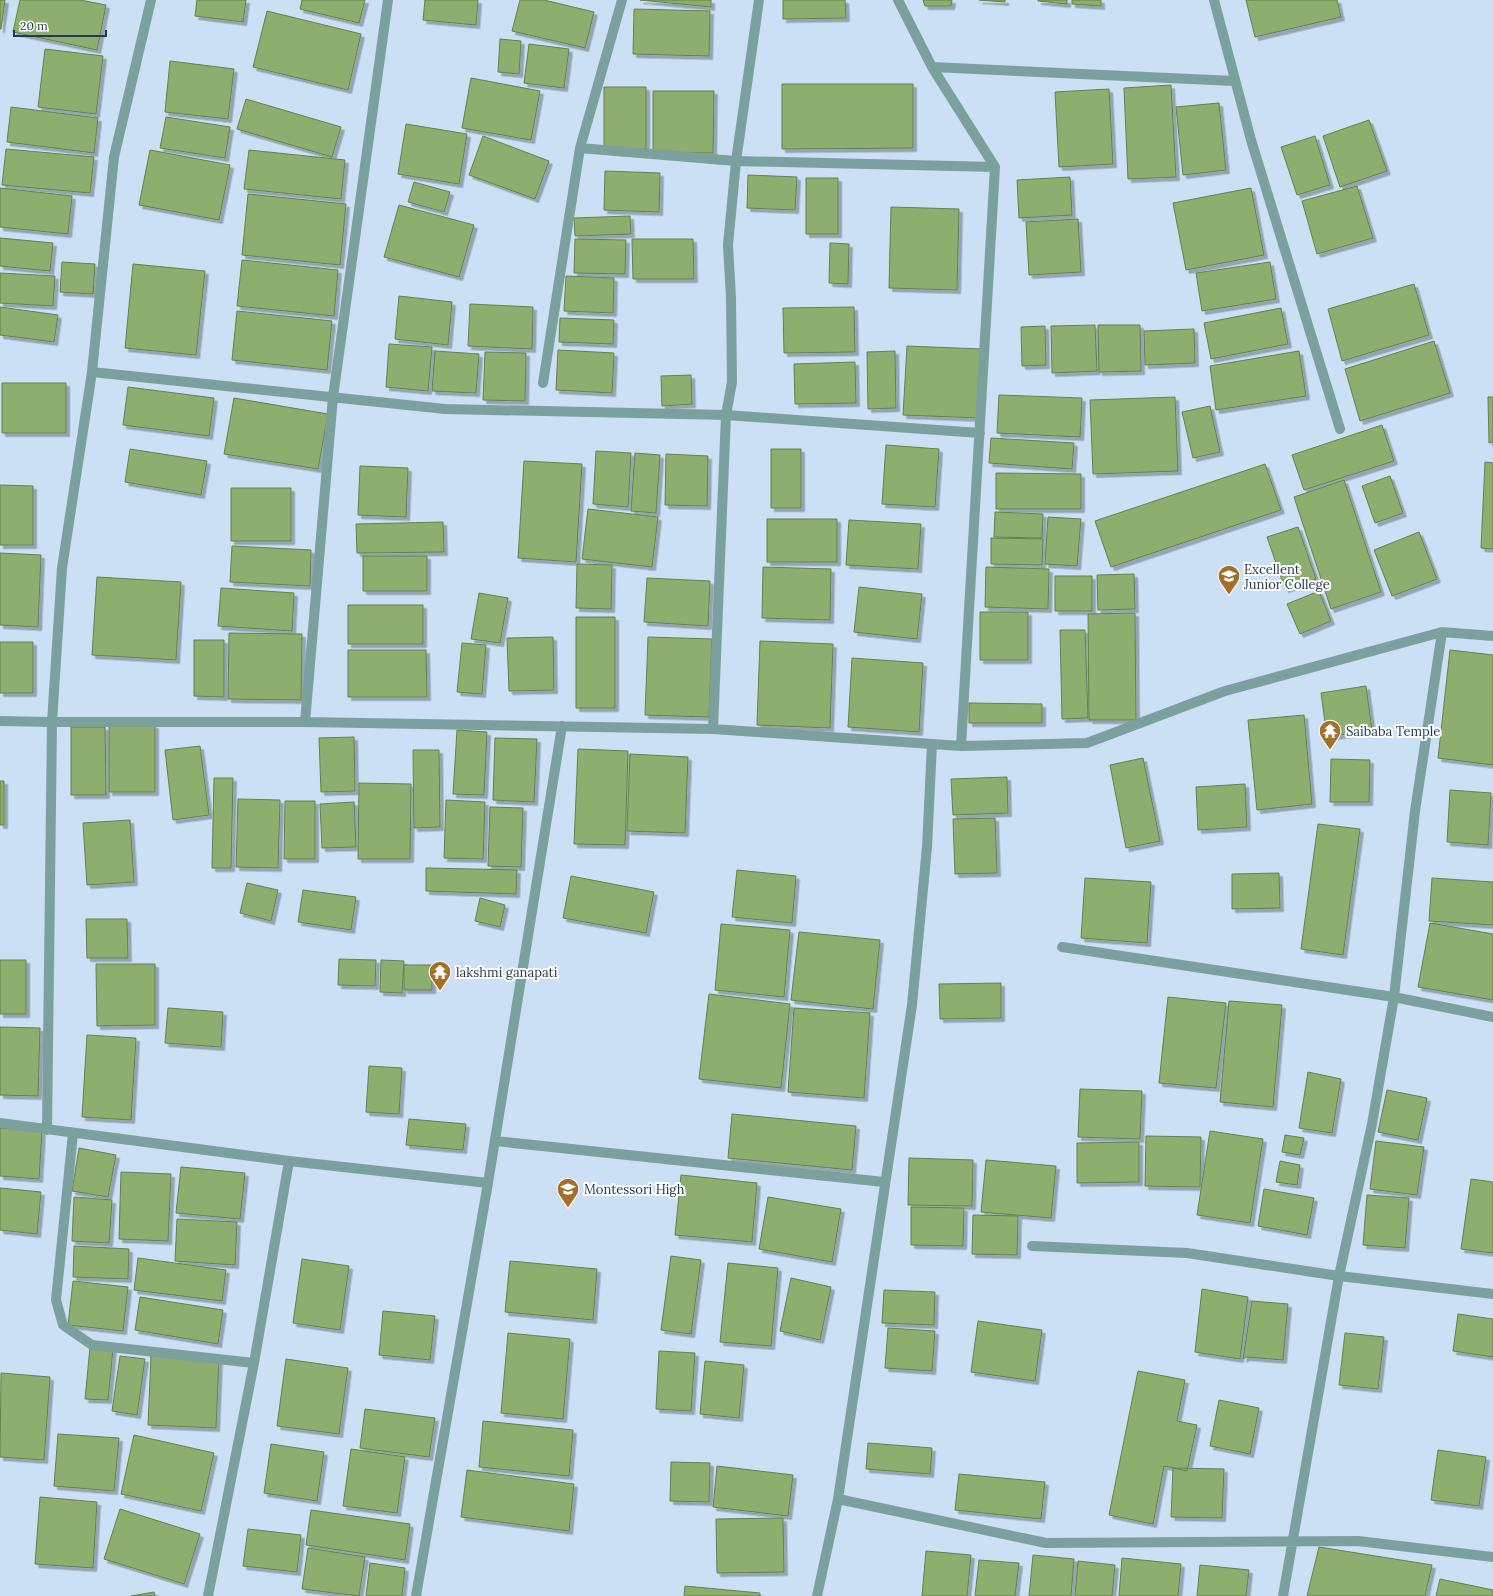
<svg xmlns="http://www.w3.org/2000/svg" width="1493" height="1596" font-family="Lora,serif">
  <defs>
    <filter id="shadow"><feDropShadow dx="3.5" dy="3.5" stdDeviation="0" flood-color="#0004"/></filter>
  </defs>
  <rect width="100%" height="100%" fill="#cbdff5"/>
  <!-- building -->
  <path fill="#8eae6f" stroke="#648245" filter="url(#shadow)" d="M0,0H5L1,29H0Z
    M20,0H80L106,5L97,50L13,32Z
    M197,0H246L243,22L195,16Z
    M302,0H365L359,23L300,9Z
    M425,0H478L476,25L423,20Z
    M520,0H544L594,12L585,48L512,31Z
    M640,0H711V7Z
    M783,0H845L846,18L783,19Z
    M923,0H952L951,6H925Z
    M979,0H1005V2Z
    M1038,0H1067V4L1038,1Z
    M1072,0H1101V6L1072,4Z
    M1246,0H1337L1341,17L1255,37Z
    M634,9L710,11L709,56L633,54Z
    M267,11L361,34L348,90L253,67Z
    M500,39L521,41L519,74L498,72Z
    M529,44L569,49L564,88L524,83Z
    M45,49L103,56L96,114L38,107Z
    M170,61L234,69L228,119L165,112Z
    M471,78L540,91L531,140L462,128Z
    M782,84H913V148L782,149Z
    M1171,85L1176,177L1128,179L1124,88Z
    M604,87H646V149H604Z
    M1109,89L1113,164L1059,167L1055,92Z
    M653,91H714L713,153L653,152Z
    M246,99L341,127L332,157L237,129Z
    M1219,103L1226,170L1183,175L1176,107Z
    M11,107L98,118L94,153L7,142Z
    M166,117L230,127L225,158L160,148Z
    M1369,120L1387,171L1340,187L1323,136Z
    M406,124L467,134L459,184L398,174Z
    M483,136L549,161L535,199L469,175Z
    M1315,136L1330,185L1297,195L1281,147Z
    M6,149L94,157L90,193L2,185Z
    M150,150L230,165L219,220L139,205Z
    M249,150L345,160L341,199L244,189Z
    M605,171L660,173L659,212L604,210Z
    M748,175L797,177L795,210L747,208Z
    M1070,177L1072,215L1019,218L1017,180Z
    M806,178H838V234H806Z
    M414,182L450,192L444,212L408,202Z
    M1357,186L1373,238L1317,254L1302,201Z
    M0,188L72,196L68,234L0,227Z
    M1251,188L1264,255L1186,270L1173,203Z
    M248,194L346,204L340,265L242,255Z
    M399,205L474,225L459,277L384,257Z
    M891,207L959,209L957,290L889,288Z
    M630,216L631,234L575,236L574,218Z
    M1078,219L1081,272L1029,275L1026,222Z
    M0,238L53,243L50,271L0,266Z
    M575,239L626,240L625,274L574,273Z
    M632,239H693L694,279H633Z
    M830,243L849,244L848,284L829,283Z
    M242,260L338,270L334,316L237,306Z
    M62,262L95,264L93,294L60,292Z
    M1270,262L1276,299L1202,311L1196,273Z
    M133,264L205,271L196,355L125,348Z
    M0,273L55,276L53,306L0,303Z
    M566,276L614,278L613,313L564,311Z
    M1414,284L1429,335L1342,361L1328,309Z
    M399,296L452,302L448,345L395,339Z
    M470,304L533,307L532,349L468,346Z
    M0,307L58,315L54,342L0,335Z
    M854,307L855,352L784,353L783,308Z
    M1281,308L1288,344L1211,359L1204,323Z
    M237,311L332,321L327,370L232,360Z
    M560,318L614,320L613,344L559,342Z
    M1095,325L1097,371L1052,373L1051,326Z
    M1098,325H1140L1141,371L1099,372Z
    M1045,326L1046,365L1022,366L1021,327Z
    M1194,329L1195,363L1145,365L1144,331Z
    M1434,341L1450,393L1360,421L1345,369Z
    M389,344L432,347L428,391L386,387Z
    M907,346L982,349L979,418L903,415Z
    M558,350L614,353L612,393L556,390Z
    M435,351L479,354L476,393L432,391Z
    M895,351L896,408L868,409L867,352Z
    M1299,351L1306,396L1216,410L1210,366Z
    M485,352L526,353L525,401L483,400Z
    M855,362L856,403L795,404L794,364Z
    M691,375L692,404L662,406L661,376Z
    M2,383H66V433H2Z
    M128,387L214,398L209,436L123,425Z
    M999,395L1082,398L1080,437L997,433Z
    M1175,397L1178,471L1093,474L1090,400Z
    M1488,397H1493V442L1489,443Z
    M234,398L328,414L318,469L224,454Z
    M1210,406L1220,452L1193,458L1182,412Z
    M1382,425L1394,461L1304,490L1292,455Z
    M991,438L1074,443L1072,469L989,463Z
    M886,445L939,449L935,507L882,504Z
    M130,449L207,461L201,495L125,482Z
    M771,449H801V508H771Z
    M596,451L631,453L628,507L593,504Z
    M635,453L660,455L656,513L631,511Z
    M666,454L708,456L707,506L665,505Z
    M524,461L582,464L576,562L518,558Z
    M1485,462L1493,463V549L1481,548Z
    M1265,464L1281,510L1111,567L1095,521Z
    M360,466L408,468L406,517L358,515Z
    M996,473L1081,474V509H996Z
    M1390,476L1403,513L1375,523L1362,486Z
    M1344,480L1381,592L1331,609L1294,497Z
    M0,485L33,486V545H0Z
    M231,488H291V541H231Z
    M588,509L658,517L652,567L582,559Z
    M995,512L1043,514L1042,538L994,537Z
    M1048,517L1081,519L1077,566L1045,564Z
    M767,519H837V562H767Z
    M849,520L921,524L918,569L846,565Z
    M443,522L444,552L357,553L356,524Z
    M1298,527L1316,579L1285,589L1267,537Z
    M1419,532L1437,579L1392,596L1374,550Z
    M991,538L1043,539L1042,565L991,564Z
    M232,546L311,550L310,586L230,582Z
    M0,553L41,555L38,627L0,625Z
    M363,556H427V591H363Z
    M577,564L612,565L611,609L576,608Z
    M763,567L831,569L830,620L762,618Z
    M986,567L1049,569L1048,609L985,607Z
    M1134,574L1135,609L1098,610L1097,575Z
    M1055,576H1092V611H1055Z
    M97,577L181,582L176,660L92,655Z
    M647,578L710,581L708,626L644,622Z
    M859,587L922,594L917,639L854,632Z
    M221,588L294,593L292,631L218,626Z
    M1319,591L1331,621L1300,634L1287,604Z
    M479,593L508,598L500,643L471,639Z
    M348,605H423V644H348Z
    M980,612H1028V660H980Z
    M1135,613L1136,720H1089L1088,614Z
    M576,617H615V708H576Z
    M1060,630H1085L1088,718L1062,719Z
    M229,633L302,634L301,700L228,699Z
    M553,637L554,690L509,691L507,638Z
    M648,637L712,639L709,717L645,715Z
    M194,640H224V697L194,696Z
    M760,641L833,644L830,728L757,725Z
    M0,642H33V693H0Z
    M462,643L486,645L482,694L457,692Z
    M348,650H426L427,697H348Z
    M1450,650L1493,655V765L1438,758Z
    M852,658L923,663L919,732L848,727Z
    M1366,686L1372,730L1327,737L1321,693Z
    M969,703L1042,704V723H969Z
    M1304,715L1312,804L1257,810L1248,720Z
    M109,725H155V792H109Z
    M71,727H105L106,795H71Z
    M457,730L487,732L484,795L453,794Z
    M354,737L355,791L321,792L319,738Z
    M495,738L537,739L534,802L493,800Z
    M200,746L209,815L173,820L165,750Z
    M578,749L628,751L625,845L574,844Z
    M413,750H439L440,827L414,828Z
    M630,754L688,757L685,833L627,831Z
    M1143,758L1160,841L1126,848L1110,765Z
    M1331,759L1370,760L1369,802H1330Z
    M1007,777L1008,813L953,815L951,779Z
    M214,778H233L231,868H212Z
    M0,781H4V825H0Z
    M359,783L411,784L410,859H358Z
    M1245,784L1247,827L1198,830L1196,787Z
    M1450,790L1491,793L1488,845L1447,842Z
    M238,799L280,800L278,868L236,867Z
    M446,800L485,802L483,859L444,858Z
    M285,801H315V859H284Z
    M354,802L356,847L322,848L320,804Z
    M490,807L523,808L521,867L488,866Z
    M995,818L997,873L955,874L953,819Z
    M130,820L134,882L87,885L83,823Z
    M1318,824L1360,829L1343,955L1301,949Z
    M426,868L517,870L516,894L426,891Z
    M737,870L796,876L792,923L732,917Z
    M1279,873L1280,908L1232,909V874Z
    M571,876L654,892L646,933L563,918Z
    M1085,878L1151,882L1147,943L1081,938Z
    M1432,878L1493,882V925L1429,921Z
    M247,883L278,890L271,921L240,913Z
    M303,890L356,897L351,930L298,922Z
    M480,898L505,905L500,927L475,921Z
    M86,919H127L128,958H87Z
    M1430,923L1493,934V1000L1418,987Z
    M721,924L790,930L784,997L715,990Z
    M799,932L880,940L873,1009L791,1000Z
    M339,959L376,960L375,986L338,985Z
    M0,960H26V1014H0Z
    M381,960L404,961L402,993L380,992Z
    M96,964H155V1025L97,1026Z
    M404,965H432V990H404Z
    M1001,983V1018L940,1019L939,984Z
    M709,994L790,1004L781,1088L699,1079Z
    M1168,997L1226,1003L1216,1088L1159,1083Z
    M1229,1001L1282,1005L1273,1107L1220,1102Z
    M168,1008L223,1012L221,1047L165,1043Z
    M794,1008L870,1013L864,1098L788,1092Z
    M0,1027L40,1028L38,1096L0,1095Z
    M87,1035L136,1038L131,1120L82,1117Z
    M369,1066L402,1068L399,1114L366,1112Z
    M1308,1072L1341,1079L1332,1133L1299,1128Z
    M1080,1089L1142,1091L1140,1139L1078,1137Z
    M1387,1090L1427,1098L1418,1140L1378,1132Z
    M732,1114L856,1126L852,1170L728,1158Z
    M409,1119L466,1124L463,1150L406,1145Z
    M0,1128L42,1131L39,1179L0,1176Z
    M1210,1131L1263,1139L1250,1223L1197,1215Z
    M1285,1135L1304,1138L1300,1155L1282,1152Z
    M1146,1136L1201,1137L1200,1187L1145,1186Z
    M1376,1141L1424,1147L1417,1195L1370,1189Z
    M1139,1142V1182L1077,1183V1143Z
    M79,1148L116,1155L108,1197L72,1191Z
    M909,1158L973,1160L972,1206L908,1205Z
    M986,1160L1056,1166L1051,1218L981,1212Z
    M1280,1161L1300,1165L1297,1185L1276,1182Z
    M181,1167L245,1173L240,1219L176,1213Z
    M121,1172L171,1174L168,1241L119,1239Z
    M681,1175L757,1183L752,1242L675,1235Z
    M1471,1179L1493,1182V1253L1461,1249Z
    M0,1188L41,1192L37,1234L0,1230Z
    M1264,1189L1314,1198L1307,1235L1258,1226Z
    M1367,1195L1409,1198L1405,1248L1363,1245Z
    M74,1197L112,1200L109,1243L72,1241Z
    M768,1197L841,1209L832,1262L759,1249Z
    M911,1207L964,1208L963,1246L911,1245Z
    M973,1215L1018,1216L1017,1255L972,1254Z
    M177,1219L237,1222L235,1265L175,1261Z
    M74,1246L129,1249L128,1279L73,1277Z
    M671,1256L701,1260L691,1334L661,1330Z
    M138,1258L226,1270L222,1301L134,1290Z
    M302,1259L349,1266L340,1330L293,1323Z
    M510,1261L597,1269L593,1320L505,1312Z
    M728,1263L778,1268L771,1346L720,1342Z
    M791,1278L831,1287L820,1340L780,1331Z
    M73,1281L128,1287L123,1331L68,1325Z
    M1202,1289L1248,1297L1240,1359L1195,1352Z
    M884,1290L935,1292L934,1325L882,1323Z
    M140,1297L223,1310L218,1344L135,1330Z
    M1252,1301L1288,1304L1283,1360L1246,1357L1243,1359Z
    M383,1311L435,1316L430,1360L379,1355Z
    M1458,1314L1493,1319V1357L1453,1351Z
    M978,1321L1042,1330L1035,1381L971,1372Z
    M888,1328L935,1331L932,1371L885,1368Z
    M508,1333L570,1339L563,1419L501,1413Z
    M1345,1333L1384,1337L1378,1389L1339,1385Z
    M90,1347L113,1349L108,1400L85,1399Z
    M659,1351L695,1353L691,1411L656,1409Z
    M120,1356L145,1359L137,1415L112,1411Z
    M151,1356L219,1359L216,1428L148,1425Z
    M286,1359L348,1368L339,1434L277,1426Z
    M705,1361L744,1365L739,1418L700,1414Z
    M1138,1371L1185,1380L1177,1421L1197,1425L1187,1471L1164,1466L1153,1524L1109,1515Z
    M1,1373L50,1377L44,1460L0,1457Z
    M1219,1400L1259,1408L1250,1454L1210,1446Z
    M365,1409L435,1418L429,1457L360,1448Z
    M483,1421L573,1430L569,1476L479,1467Z
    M58,1434L119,1438L114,1491L54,1486Z
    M134,1435L214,1453L201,1511L121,1494Z
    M868,1443L932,1448L930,1474L866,1469Z
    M271,1444L324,1452L317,1501L264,1493Z
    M351,1449L405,1457L397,1513L343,1506Z
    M1438,1450L1486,1457L1479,1506L1431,1500Z
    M671,1462L710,1463L709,1502L670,1501Z
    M717,1466L793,1475L788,1516L713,1507Z
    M1173,1468L1224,1469L1222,1518L1171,1517Z
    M467,1470L574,1484L569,1531L461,1517Z
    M959,1474L1045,1482L1041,1519L955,1510Z
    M40,1497L97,1502L93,1568L35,1564Z
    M120,1509L200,1534L184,1584L104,1559Z
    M311,1510L410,1524L405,1560L306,1545Z
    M783,1518L784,1572L717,1573L716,1519Z
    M248,1529L301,1535L297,1572L243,1566Z
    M1319,1547L1432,1565L1425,1596H1307Z
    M308,1548L365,1557L359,1596L302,1589Z
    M926,1551L971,1555L967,1596H922Z
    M1033,1555L1074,1559L1071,1596H1029Z
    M1122,1558L1181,1564L1178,1596H1119Z
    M979,1560L1019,1563L1015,1596H975Z
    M1078,1561L1115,1565L1112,1596H1075Z
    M370,1563L405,1568L402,1596H366Z
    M1200,1565L1249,1570L1246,1596H1197Z
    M1440,1579L1493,1590V1596H1436Z
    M685,1586L760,1593V1596H684Z
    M154,1592L155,1596H131Z"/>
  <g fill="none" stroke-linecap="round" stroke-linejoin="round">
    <!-- street -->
    <path stroke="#7ba19e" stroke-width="10" d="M898,0L932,67L995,167L961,746
      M1214,0L1251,140L1340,429
      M932,67L1234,81
      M580,148L736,161L995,167
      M92,372L445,409L726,415L980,433
      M543,383L580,148L622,0
      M0,721L52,722H305L713,729L961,746L1087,743L1225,691L1442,632L1493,636
      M305,722L333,397L388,0
      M713,729L726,415L732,382L731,298L728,245L736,161L759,0
      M1062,947L1394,997L1493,1017
      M0,1123L289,1161L488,1183
      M47,1130L52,722L62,568L92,372L114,157L151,0
      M73,1133L56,1300L63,1325L92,1345L254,1363
      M495,1141L884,1182
      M1032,1246L1187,1253L1339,1276L1493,1294
      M838,1499L1046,1543L1358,1541L1493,1557
      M208,1596L254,1363L289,1161
      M416,1596L488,1183L562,726
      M817,1596L838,1499L912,1005L927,847L932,744
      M1283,1596L1339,1276L1372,1124L1394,997L1415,811L1442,632"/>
  </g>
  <!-- icons -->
  <defs>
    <g id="university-pin" transform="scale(1.15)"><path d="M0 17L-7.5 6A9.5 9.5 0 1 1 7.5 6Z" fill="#a46f28" stroke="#fdfdfd"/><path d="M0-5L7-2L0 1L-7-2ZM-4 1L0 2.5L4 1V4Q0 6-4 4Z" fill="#fff"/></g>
    <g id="temple-pin" transform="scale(1.15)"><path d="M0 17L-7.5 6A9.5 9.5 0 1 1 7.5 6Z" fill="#a46f28" stroke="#fdfdfd"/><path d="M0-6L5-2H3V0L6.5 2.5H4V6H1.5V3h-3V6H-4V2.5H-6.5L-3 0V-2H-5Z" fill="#fff"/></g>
    <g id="school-pin" transform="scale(1.15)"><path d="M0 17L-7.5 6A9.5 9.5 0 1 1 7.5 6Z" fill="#a46f28" stroke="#fdfdfd"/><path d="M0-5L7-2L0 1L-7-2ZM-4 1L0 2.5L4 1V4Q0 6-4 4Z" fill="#fff"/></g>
  </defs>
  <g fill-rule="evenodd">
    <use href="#university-pin" x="1229" y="576"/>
    <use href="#temple-pin" x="1330" y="731"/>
    <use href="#temple-pin" x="440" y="972"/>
    <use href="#school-pin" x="568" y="1189"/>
  </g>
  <g text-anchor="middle" stroke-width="4" stroke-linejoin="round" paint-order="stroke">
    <!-- poi labels -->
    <g font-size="13" fill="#24394e" stroke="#fdfdfd" text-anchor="start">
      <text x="1244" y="574">Excellent<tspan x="1244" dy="15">Junior College</tspan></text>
      <text x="1346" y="736">Saibaba Temple</text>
      <text x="456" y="977">lakshmi ganapati</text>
      <text x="584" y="1194">Montessori High</text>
    </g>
  </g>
  <!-- scale -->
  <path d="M14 30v6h92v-6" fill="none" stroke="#24394e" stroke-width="2"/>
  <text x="20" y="30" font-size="12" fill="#24394e" stroke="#fdfdfd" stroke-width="3" paint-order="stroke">20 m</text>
</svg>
